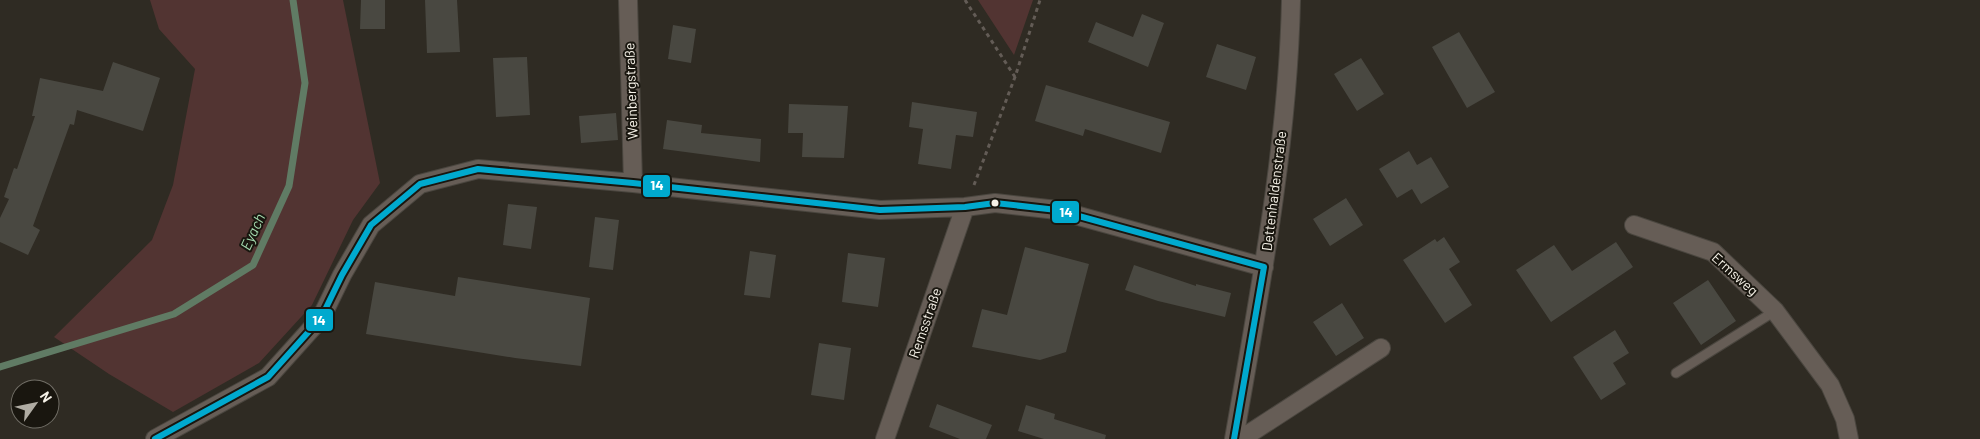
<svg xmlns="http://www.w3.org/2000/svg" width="1980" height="439" font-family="Barlow,sans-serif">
  <rect width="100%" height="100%" fill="#2f2b23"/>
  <!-- green -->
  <path fill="#523432" d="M150,0H343L380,183L353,220L312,305L259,363L173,412L109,374L54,337L152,240L173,185L195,69L159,29Z
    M978,0H1033L1014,55Z"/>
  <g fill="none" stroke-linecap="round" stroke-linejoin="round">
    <!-- stream -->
    <path stroke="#607b64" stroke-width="7" d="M0,367L174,314L253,265L289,186L305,83L293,0"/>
  </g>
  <!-- building -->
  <path fill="#494841" d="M361,0H385V29H360Z
    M425,0H457L460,52L427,53Z
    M1142,14L1164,23L1148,67L1088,42L1096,22L1133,37Z
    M673,25L696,29L691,63L668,59Z
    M1459,32L1495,92L1467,108L1432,47Z
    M1217,44L1256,57L1246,90L1206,77Z
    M527,57L530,115L496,117L493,58Z
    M1361,58L1384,94L1357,111L1334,74Z
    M113,62L160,78L143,131L77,110L74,125L70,124L33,226L40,230L28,255L0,242V218L9,199L4,197L14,168L17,169L35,116H32L40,78L103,91Z
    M1046,85L1170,122L1161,153L1085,129L1083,136L1035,121Z
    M912,102L977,112L973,137L956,135L951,169L918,164L923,129L909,127Z
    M789,104L848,106L844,158L802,157L803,133H788Z
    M616,113L618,140L581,143L579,116Z
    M667,120L702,125L701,133L761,139L760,162L663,149Z
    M1409,151L1417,165L1431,157L1449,187L1421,204L1412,189L1397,198L1379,169Z
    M1346,198L1363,225L1330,246L1313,219Z
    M508,204L537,207L531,249L503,245Z
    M595,217L619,220L613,270L589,267Z
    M1444,237L1460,262L1449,269L1472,305L1445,323L1403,260L1435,239L1437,242Z
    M1616,242L1633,267L1551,322L1516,270L1554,245L1572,271Z
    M1025,247L1089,264L1066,352L1040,360L972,347L982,309L1007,315Z
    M750,251L776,255L770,298L744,295Z
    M848,253L885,258L878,307L842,302Z
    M1134,265L1196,286V284L1231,293L1225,317L1158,301L1125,290Z
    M458,277L590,298L581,366L515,358L366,334L375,282L455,296Z
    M1708,280L1736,321L1701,345L1673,303Z
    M1342,303L1364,338L1336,356L1313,322Z
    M1615,330L1629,353L1613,363L1626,384L1601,400L1573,357Z
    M819,343L851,348L844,400L811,395Z
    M937,404L992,425L986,439H960L929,427Z
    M1026,405L1055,414L1054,419L1106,435L1105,439H1044L1018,431Z"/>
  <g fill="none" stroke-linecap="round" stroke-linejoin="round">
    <!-- lane casing -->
    <g stroke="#4a463f" stroke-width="11">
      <path id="lane" d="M1676,373L1775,311"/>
    </g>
    <!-- street casing -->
    <g stroke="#4a463f" stroke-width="20">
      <path id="street" d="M628,0L633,183
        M1634,225L1713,252L1775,311L1830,385L1845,419L1849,439
        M155,439L268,377L321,318L342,275L371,225L420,184L478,169L633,183L880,210L965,207L995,203L1057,210L1264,267
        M885,439L965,207
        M1234,439C1259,295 1288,146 1291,0
        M1241,439L1381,348"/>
    </g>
    <!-- path -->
    <path stroke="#635c56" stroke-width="3" stroke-dasharray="4 4" stroke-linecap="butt" d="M965,0L1015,77
      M974,185L1015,77L1040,0"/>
    <!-- lane -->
    <use href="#lane" stroke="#665d56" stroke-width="9"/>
    <!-- street -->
    <use href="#street" stroke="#665d56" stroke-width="18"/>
    <!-- bus-1 casing -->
    <g stroke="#19160f" stroke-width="10">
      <path id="bus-1" d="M155,439L268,377L321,318L342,275L371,225L420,184L478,169L633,183L880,210L965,207L995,203L1057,210L1264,267
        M1234,439L1264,267"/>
    </g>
    <!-- bus-1 -->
    <use href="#bus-1" stroke="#00a9ce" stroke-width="6"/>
  </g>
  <!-- markers -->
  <circle fill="#f6f2e8" stroke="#19160f" stroke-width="2" cx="995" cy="203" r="4.5"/>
  <g text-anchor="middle" stroke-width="4" stroke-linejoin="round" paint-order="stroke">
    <!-- street labels -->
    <g font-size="14" fill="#f6f2e8" stroke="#19160f">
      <text transform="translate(631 91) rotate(-92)" y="5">Weinbergstraße</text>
      <text transform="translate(1274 191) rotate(-83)" y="5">Dettenhaldenstraße</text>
      <text transform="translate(1735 274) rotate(42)" y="5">Ermsweg</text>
      <text transform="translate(925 323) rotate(-71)" y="5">Remsstraße</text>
    </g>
    <!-- water labels -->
    <g font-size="15" font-style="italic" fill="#a4d9ae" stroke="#19160f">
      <text transform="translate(253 232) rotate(-65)" y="5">Eyach</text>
    </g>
  </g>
  <g stroke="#19160f" stroke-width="2">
    <rect x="642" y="174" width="29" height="24" rx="5" fill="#00a9ce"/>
    <rect x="1051" y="200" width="29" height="24" rx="5" fill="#00a9ce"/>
    <rect x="305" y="308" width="29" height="24" rx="5" fill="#00a9ce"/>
  </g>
  <g font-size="14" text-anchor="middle" font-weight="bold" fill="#fff">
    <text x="657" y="190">14</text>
    <text x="1066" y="217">14</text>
    <text x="319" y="325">14</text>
  </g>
  <!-- north arrow -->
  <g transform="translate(35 404) rotate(57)"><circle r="24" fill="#19160f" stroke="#716e66"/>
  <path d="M0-4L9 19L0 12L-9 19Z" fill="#b0aca3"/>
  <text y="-8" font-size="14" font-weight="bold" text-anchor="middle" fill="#f6f2e8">N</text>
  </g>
</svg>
